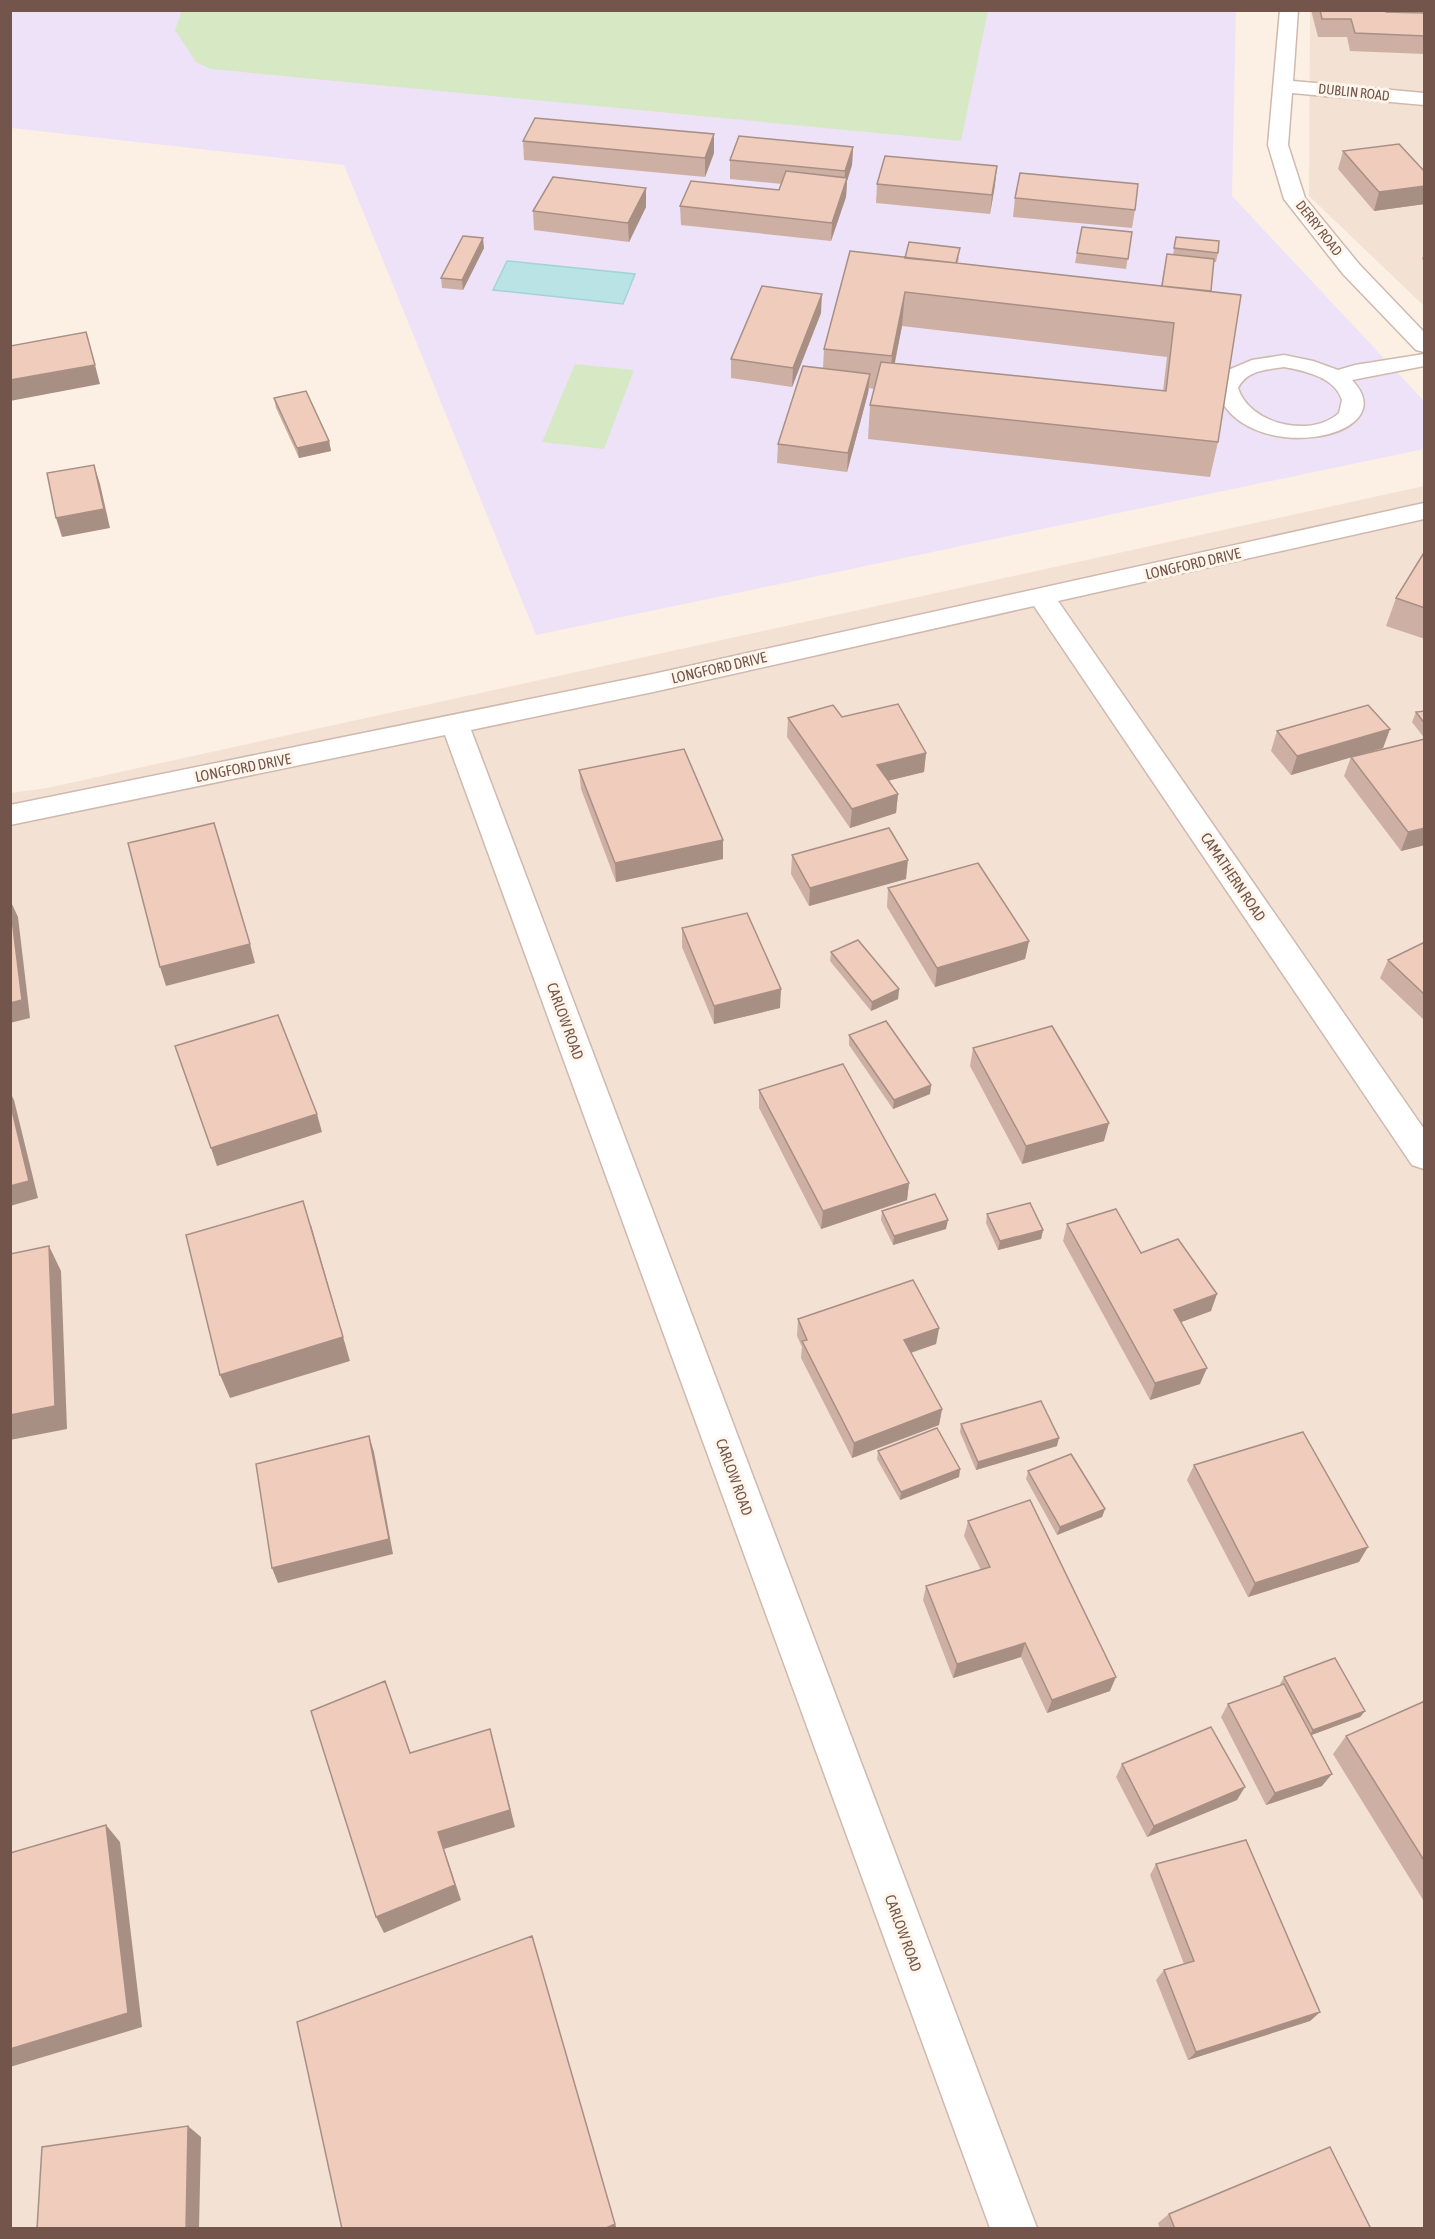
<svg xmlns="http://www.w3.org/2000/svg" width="1435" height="2239" font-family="'Asap Condensed',sans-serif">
  <rect width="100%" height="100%" fill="#fcf0e5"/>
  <!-- residential -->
  <path fill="#f3e1d4" d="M1310,11H1424V306L1309,196Z
    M1424,486V2228H11L10,793L47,788Z"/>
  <!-- education -->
  <path fill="#ede2f8" d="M11,11H1236L1232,196L1424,401V449L536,635L344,165L11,128Z"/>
  <!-- green -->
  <path fill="#d7e9c4" d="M182,10H988V11L961,141L211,69L196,62L175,30Z
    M575,364L634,370L604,449L542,442Z"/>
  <!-- water -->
  <path fill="#bae3e5" stroke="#a1d4d6" stroke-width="1.5" d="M507,261L635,274L623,304L493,290Z"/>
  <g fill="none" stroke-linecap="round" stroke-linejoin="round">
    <!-- lane casing -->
    <g stroke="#cfb9af" stroke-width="3">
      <path id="lane" d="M1424,354V366L1352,380C1409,439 1240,470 1216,388L1226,371L1252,360L1284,355L1313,361L1338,370L1355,365ZM1284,367C1305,371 1335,377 1342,400L1339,413C1311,439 1249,424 1238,388C1247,370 1266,370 1284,367Z"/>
    </g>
    <!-- street casing -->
    <g stroke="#cfb9af" stroke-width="3">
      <path id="street" d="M1280,10H1298L1293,81L1424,93V105L1292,93L1288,145L1305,198L1359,264L1424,332V352L1416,350L1343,274L1284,199L1268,145Z
        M1424,503V519L1058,601L1424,1129V1169L1412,1165L1034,606L653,692L471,730L1037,2228H990L445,735L10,825V805L653,674Z"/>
    </g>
    <!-- lane -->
    <use href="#lane" fill="#fff" fill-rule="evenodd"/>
    <!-- street -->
    <use href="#street" fill="#fff" fill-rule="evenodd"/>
  </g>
  <!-- wall -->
  <path fill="#ceafa3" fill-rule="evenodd" d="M1311,10H1386V12L1420,13L1419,10H1425V54L1350,51L1347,37H1318Z
    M714,134V153L705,177L524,160L523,141Z
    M853,147L852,165L847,181L846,197L831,241L681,225L680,206L779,190L782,184L730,179V160Z
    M1343,151L1425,172V204L1374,211L1338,169Z
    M877,184L995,185L990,214L876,203Z
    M646,188V207L629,242L534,230L533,211Z
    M1015,198L1135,210L1132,228L1013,217Z
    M1082,227L1132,232L1126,269L1075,263Z
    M1176,237L1218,253L1216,262H1214L1211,291L1218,442L1210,477L868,439L870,405L874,389L869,388L868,393L847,472L777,463L778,444L823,368L824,349L905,258L959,257L958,263L1161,286L1167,254L1173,255ZM902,326L1167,357L1163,391L895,363Z
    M484,248L463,290L442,288L441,278Z
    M1425,250V262L1422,259Z
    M821,313L792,387L731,378V359Z
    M274,398L329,441L331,451L299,458L276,408Z
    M1425,551V639L1386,626L1396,598Z
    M1425,711V739L1412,722L1416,712Z
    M842,717L926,753L924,772L889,780L898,794L896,813L850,828L787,737L788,718Z
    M1390,729L1383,748L1356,756L1425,845L1401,851L1344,776L1351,757L1291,775L1271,751L1277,731Z
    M579,770L723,840V859L616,882L581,789Z
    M792,855L906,879L809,906L791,874Z
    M888,888L1029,941L1025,959L935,987L887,907Z
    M682,928L780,1008L714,1024L682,947Z
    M1425,942V1021L1380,978L1388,960Z
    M831,952L899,989L898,999L871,1011L830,961Z
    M849,1035L931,1085L930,1094L893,1109L849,1045Z
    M973,1048L1104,1141L1022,1164L970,1066Z
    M759,1090L909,1183L907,1200L821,1229L759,1108Z
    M882,1211L946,1229L893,1245L881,1220Z
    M987,1214L1043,1230L1041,1239L998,1250L986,1223Z
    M1067,1224L1141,1253L1211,1311L1181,1322L1200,1384L1150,1400L1063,1241Z
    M798,1319L939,1328L936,1344L911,1353L942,1409L939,1425L852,1458L801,1358L802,1347L797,1336Z
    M961,1424L1057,1446L976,1470L960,1432Z
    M878,1451L960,1469L959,1477L900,1500L877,1459Z
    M1194,1465L1359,1562L1248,1597L1187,1480Z
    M1028,1471L1105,1509L1102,1517L1057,1535L1026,1479Z
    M968,1521L1110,1691L1047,1713L1021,1657L953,1678L923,1600L926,1586L981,1570L964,1536Z
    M1284,1677L1365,1711L1360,1717L1311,1735L1322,1786L1266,1805L1221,1717L1228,1704L1281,1685L1280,1684Z
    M1425,1701V1903L1333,1754L1346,1736Z
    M1122,1764L1237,1800L1147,1837L1116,1777Z
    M1156,1864L1320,2012L1310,2021L1188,2060L1156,1980L1164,1970L1184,1964L1150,1875Z
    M1169,2214L1371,2229H1160L1158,2223Z"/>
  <!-- shaded-wall -->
  <path fill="#a88f84" d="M714,134V153L705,177V158Z
    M853,147L852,165L847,181L846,197L831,241L832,223L844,186L845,171Z
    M997,166L995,185L990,214L992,195Z
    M1425,186V204L1374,211L1379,192Z
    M646,188V207L629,242L628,223Z
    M483,238L484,248L463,290L462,280Z
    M905,292L902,326L889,390L892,356Z
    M822,294L821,313L792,387L793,368Z
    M95,365L100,384L10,401V380Z
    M870,374L868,393L847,472L848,453Z
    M329,441L331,451L299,458L297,448Z
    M94,465L100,484L110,528L62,537L56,518Z
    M1390,729L1383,748L1291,775L1297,756Z
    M926,753L924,772L875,784L877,765Z
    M898,794L896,813L850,828L852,809Z
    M1425,828V845L1401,851L1408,832Z
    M723,840V859L616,882L615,863Z
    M908,860L906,879L809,906L810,888Z
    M10,900L18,917L30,1018L10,1023Z
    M1029,941L1025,959L935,987L937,968Z
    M250,944L255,963L166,986L160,967Z
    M781,989L780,1008L714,1024V1006Z
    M899,989L898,999L871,1011L872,1002Z
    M931,1085L930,1094L893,1109L894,1100Z
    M10,1092L14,1100L38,1198L10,1206Z
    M317,1114L322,1132L217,1166L211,1148Z
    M1109,1123L1104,1141L1022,1164L1026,1146Z
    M909,1183L907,1200L821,1229L823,1211Z
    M948,1220L946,1229L893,1245L894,1236Z
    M311,1225L350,1361L230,1398L220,1375Z
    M1043,1230L1041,1239L998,1250L1000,1241Z
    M49,1246L61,1271L67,1429L10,1440V1415Z
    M1217,1294L1211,1311L1168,1327L1174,1310Z
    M939,1328L936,1344L901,1356L904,1340Z
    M1207,1368L1200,1384L1150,1400L1155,1383Z
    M942,1409L939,1425L852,1458L854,1443Z
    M369,1436L374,1452L393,1554L278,1583L272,1568Z
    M1059,1438L1057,1446L976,1470L978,1462Z
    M960,1469L959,1477L900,1500L901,1492Z
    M1105,1509L1102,1517L1057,1535L1060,1527Z
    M1368,1547L1359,1562L1248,1597L1255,1583Z
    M1025,1643L1021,1657L953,1678L957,1664Z
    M1116,1677L1110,1691L1047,1713L1052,1700Z
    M1365,1711L1360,1717L1309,1736L1313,1730Z
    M490,1729L515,1827L444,1849L461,1900L384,1933L376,1917L438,1832Z
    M1332,1774L1322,1786L1266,1805L1275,1793Z
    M1245,1787L1237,1800L1147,1837L1154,1826Z
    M106,1825L120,1842L142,2027L10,2067V2049Z
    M1320,2012L1310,2021L1188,2060L1196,2052Z
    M188,2126L201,2137L199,2229H186Z
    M615,2224L617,2229H604Z"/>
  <!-- building -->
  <path fill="#f0ccbd" stroke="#a88f84" stroke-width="1.5" d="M1320,10H1386V12L1425,13V36L1355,33L1351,19H1322Z
    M535,118L714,134L705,158L523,141Z
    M739,136L853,147L845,171L730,160Z
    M1399,144L1425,172V186L1379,192L1343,151Z
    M885,156L997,166L992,195L877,184Z
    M786,171L847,178L832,223L680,206L691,181L779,190Z
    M1020,173L1138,184L1135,210L1015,198Z
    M553,177L646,188L628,223L533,211Z
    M1082,227L1132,232L1128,259L1077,253Z
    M463,236L483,238L462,280L441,278Z
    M1176,237L1219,241L1218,253L1174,248Z
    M909,242L960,248L956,263L905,258Z
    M850,251L1241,295L1218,442L870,405L881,362L1166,391L1174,323L905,292L892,356L824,349Z
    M1167,254L1214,259L1211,291L1162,286Z
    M762,286L822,294L793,368L731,359Z
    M86,332L95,365L10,380V346Z
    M803,366L870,374L848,453L778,444Z
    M306,391L329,441L297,448L274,398Z
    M94,465L104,509L56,518L47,473Z
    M1425,551V608L1396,598Z
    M898,704L926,753L877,765L898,794L852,809L788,718L833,705L842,717Z
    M1368,705L1390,729L1297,756L1277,731Z
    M1425,711V724L1416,712Z
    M1425,739V828L1408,832L1351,757Z
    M684,749L723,840L615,863L579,770Z
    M214,823L250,944L160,967L128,843Z
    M889,828L908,860L810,888L792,855Z
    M978,863L1029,941L937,968L888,888Z
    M10,903L22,1000L10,1003Z
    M747,913L781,989L714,1006L682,928Z
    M858,940L899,989L872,1002L831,952Z
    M1425,942V995L1388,960Z
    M278,1015L317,1114L211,1148L175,1046Z
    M886,1021L931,1085L894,1100L849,1035Z
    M1052,1026L1109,1123L1026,1146L973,1048Z
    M843,1064L909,1183L823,1211L759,1090Z
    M10,1102L29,1181L10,1186Z
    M935,1194L948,1220L894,1236L882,1211Z
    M303,1201L343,1337L220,1375L186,1235Z
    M1030,1203L1043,1230L1000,1241L987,1214Z
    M1116,1209L1141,1253L1178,1239L1217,1294L1174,1310L1207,1368L1155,1383L1067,1224Z
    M49,1246L55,1406L10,1415V1254Z
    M913,1280L939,1328L904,1340L942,1409L854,1443L802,1341L807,1340L798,1319Z
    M1041,1401L1059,1438L978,1462L961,1424Z
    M937,1428L960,1469L901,1492L878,1451Z
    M1303,1432L1368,1547L1255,1583L1194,1465Z
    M369,1436L389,1539L272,1568L256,1464Z
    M1071,1454L1105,1509L1060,1527L1028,1471Z
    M1030,1500L1116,1677L1052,1700L1025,1643L957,1664L926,1586L990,1567L968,1521Z
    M1335,1658L1365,1711L1313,1730L1284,1677Z
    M385,1681L410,1753L490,1729L510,1810L438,1832L455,1885L376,1917L311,1711Z
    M1284,1684L1332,1774L1275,1793L1228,1704Z
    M1425,1701V1862L1346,1736Z
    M1211,1727L1245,1787L1154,1826L1122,1764Z
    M106,1825L128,2013L10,2049V1853Z
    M1246,1840L1320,2012L1196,2052L1164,1970L1194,1961L1156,1864Z
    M532,1936L615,2224L604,2229H342L297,2022Z
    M188,2126L186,2229H37L42,2147Z
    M1330,2147L1371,2229H1175L1169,2214Z"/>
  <g text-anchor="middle" stroke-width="6" stroke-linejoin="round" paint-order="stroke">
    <!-- far-street labels -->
    <g font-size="14" fill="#74554b" stroke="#fef5eb">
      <text transform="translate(1354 92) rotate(6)" y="5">DUBLIN ROAD</text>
      <text transform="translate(1319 228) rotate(52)" y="5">DERRY ROAD</text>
    </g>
    <!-- street labels -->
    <g font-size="15" fill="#74554b" stroke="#fef5eb">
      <text transform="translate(1193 564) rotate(-13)" y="5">LONGFORD DRIVE</text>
      <text transform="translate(719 668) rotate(-13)" y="5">LONGFORD DRIVE</text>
      <text transform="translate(243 768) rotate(-11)" y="5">LONGFORD DRIVE</text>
      <text transform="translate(1233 877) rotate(56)" y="5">CAMATHERN ROAD</text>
      <text transform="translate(565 1021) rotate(70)" y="5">CARLOW ROAD</text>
      <text transform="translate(734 1477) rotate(70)" y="5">CARLOW ROAD</text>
      <text transform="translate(903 1933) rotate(70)" y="5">CARLOW ROAD</text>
    </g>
  </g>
  <!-- border -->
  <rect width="1435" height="2239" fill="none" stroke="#74554b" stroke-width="24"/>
</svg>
